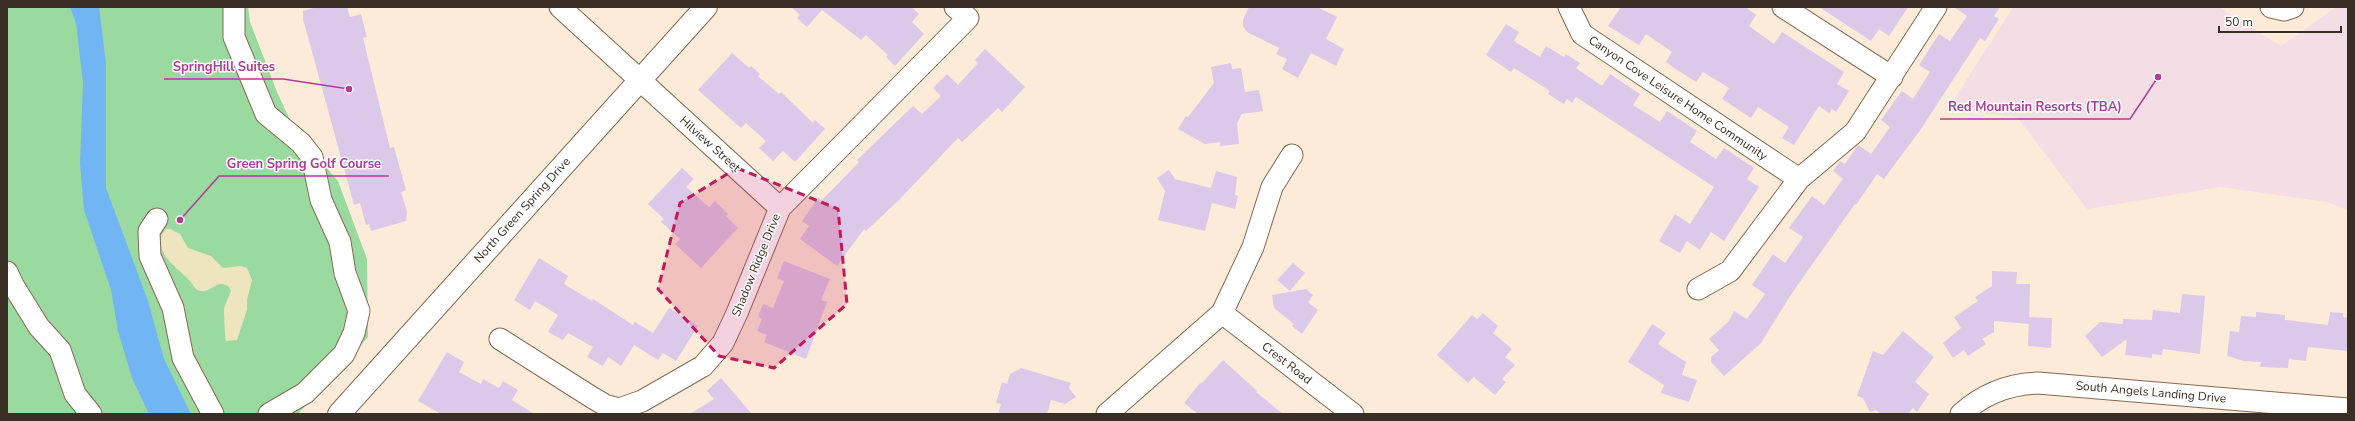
<svg xmlns="http://www.w3.org/2000/svg" width="2355" height="421" font-family="'Nunito Sans',sans-serif">
  <rect width="100%" height="100%" fill="#fdebda"/>
  <!-- commercial -->
  <path fill="#f5dde6" d="M2013,7H2219L2281,46L2336,7H2348V210L2327,202L2220,187L2087,209L2017,117L1948,109Z"/>
  <!-- green -->
  <path fill="#9ad9a0" d="M7,7H248L250,22L277,92L295,131L338,181L367,259L368,337L298,414H7Z"/>
  <!-- sand -->
  <path fill="#eee5bf" d="M166,229H170L180,234L188,248L211,256L223,268L241,266L247,268L252,280L247,300V310L237,340L226,341C225,339 224,313 224,309C225,303 229,297 231,291L229,287C217,278 212,293 201,291C196,291 193,285 190,281C178,268 159,258 160,237Z"/>
  <!-- water -->
  <path fill="#71b5f2" d="M70,7H99L106,64V188L148,301L164,359L191,414H149L132,378L118,331L111,290L84,210L80,164L83,83L76,23Z"/>
  <!-- building -->
  <path fill="#dcc8e9" d="M317,7H347L350,17L361,14L367,37L363,38L390,148L394,147L406,190L401,192L407,212L406,221L371,231L369,224L366,225L360,203L354,205L303,19V11Z
    M791,7H911L919,14L912,22L924,34L895,66L886,57L888,55L866,35L861,40L822,10L807,27L797,18L800,15Z
    M1249,7H1317L1337,17L1326,39L1344,49L1336,66L1311,53L1298,78L1282,69L1287,59L1276,54L1279,48L1247,32L1243,26V20Z
    M1621,7H1745L1756,15L1749,26L1774,44L1782,32L1844,72L1837,84L1849,91L1836,112L1832,109L1829,113L1819,106L1794,145L1782,138L1789,127L1758,107L1751,118L1722,99L1729,88L1703,72L1696,82L1674,68L1666,62L1672,52L1646,34L1639,45L1608,26Z
    M1819,7H1908L1889,36L1879,29L1871,41Z
    M1954,7H2000L1994,16L1999,19L1985,41L1980,38L1921,129L1884,179L1877,174L1856,205L1855,204L1792,293L1761,343L1724,376L1711,362V357L1719,350L1709,339L1728,322L1734,311L1747,319L1765,294L1752,285L1773,254L1785,263L1803,237L1789,228L1812,196L1824,205L1843,179L1833,171L1840,161L1845,164L1858,145L1871,154L1890,127L1881,120L1902,91L1913,99L1930,72L1919,65L1939,34L1950,41L1967,16Z
    M1506,24L1519,32L1514,41L1540,57L1546,46L1564,57L1566,54L1580,63L1576,68L1602,86L1610,74L1640,94L1633,105L1660,122L1667,111L1697,131L1690,142L1716,159L1724,148L1754,168L1747,179L1759,187L1724,241L1711,232L1700,250L1687,241L1680,253L1659,241L1675,214L1690,224L1714,187L1576,97L1572,103L1567,99L1564,104L1548,94L1550,91L1514,68L1511,72L1486,55Z
    M985,49L1025,87L1002,112L998,108L962,142L958,138L898,201L866,231L864,229L837,266L800,239L809,226L802,221L818,198L822,200L859,162L857,160L913,106L922,114L941,96L933,88L947,74L958,85L978,63L975,60Z
    M732,53L749,68L751,66L760,74L758,76L779,94L781,92L813,123L815,120L825,129L795,162L783,151L773,161L759,148L766,141L746,123L741,128L698,90Z
    M1231,63L1232,69L1241,68L1245,92L1259,90L1263,111L1242,114L1237,123L1239,144L1220,146V142L1205,144L1178,129L1186,116L1188,117L1214,83L1211,67Z
    M682,168L694,179L686,187L709,207L715,201L728,214L726,216L738,228L701,268L675,244L680,239L661,222L664,219L648,204Z
    M1169,170L1175,179L1211,188L1216,171L1237,177L1235,195L1238,196L1235,209L1212,203L1205,231L1158,220L1165,191L1157,178Z
    M539,258L568,276L564,284L592,301L593,299L633,325L635,322L653,333L669,308L698,326L676,361L663,353L658,360L634,345L621,366L608,357L603,366L587,357L593,347L568,333L563,340L548,332L558,315L535,301L530,310L514,300Z
    M784,261L830,279L821,300L827,302L806,359L764,342L767,335L757,331L762,319L758,317L763,304L773,308L784,281L777,278Z
    M1293,263L1305,273L1290,291L1277,280Z
    M1992,271L2017,272L2016,284H2030L2029,324L1994,321V332L1982,339L1986,344L1968,356L1964,350L1953,358L1943,343L1961,328L1954,317L1978,301L1975,297L1992,286Z
    M1306,289L1313,295L1308,302L1318,310L1302,334L1292,326L1294,324L1274,308L1272,295Z
    M2182,294L2205,296L2200,354L2163,349L2162,355L2152,354V358L2125,355L2127,339L2102,357L2085,336L2100,322L2123,324V319L2152,320L2153,310L2180,313Z
    M2256,312L2285,315V320L2328,325L2330,312L2343,313V317L2348,318V351L2308,347L2306,361L2289,359L2288,368L2260,367L2261,362L2244,361L2227,356L2230,331L2239,332L2241,316L2256,317Z
    M1483,313L1498,326L1493,333L1512,349L1505,357L1515,365L1502,379L1506,382L1495,395L1474,377L1468,383L1437,355L1472,315L1477,319Z
    M2029,317L2052,318L2051,348L2028,346Z
    M1652,324L1666,333L1658,344L1686,362L1682,375L1697,380L1689,402L1661,393L1664,385L1628,362Z
    M1903,331L1934,357L1915,382L1929,394L1917,412L1913,408L1908,414H1881L1876,410L1870,412L1863,398L1857,396L1873,351L1883,355Z
    M447,352L464,362L459,372L481,384L483,379L499,388L503,381L518,390L512,400L534,414H441L418,401Z
    M1223,360L1257,391L1256,392L1283,414H1198L1184,403L1200,383L1201,384Z
    M1021,368L1071,383L1069,388L1076,397L1065,404L1051,400L1047,414H998L1001,404L996,403L1002,382L1007,384L1010,374Z
    M721,378L752,414H690L714,399L707,391Z"/>
  <g fill="none" stroke-linecap="round" stroke-linejoin="round">
    <!-- minor casing -->
    <g stroke="#846a51" stroke-width="23">
      <path id="minor" d="M234,7V37L266,114L301,143L312,157L321,200L340,242L345,273L359,311L354,333L344,354L305,393L269,414
        M560,7L780,208
        M1569,7L1582,34L1799,179
        M1783,7L1892,77
        M2271,7L2284,10L2293,7
        M157,219L149,231L150,256L173,308L183,358L213,414
        M7,272L13,285L39,327L60,350L75,394L91,414
        M1698,289L1730,271L1799,179L1855,132L1936,7
        M1222,313L1353,414
        M500,339L593,398L605,405L619,409
        M619,409L642,401L703,366L723,343L737,313L780,208L968,18L955,7
        M1107,414L1222,313L1253,247L1272,187L1292,155
        M1961,414C1983,394 2008,384 2038,383L2348,409"/>
    </g>
    <!-- major casing -->
    <g stroke="#846a51" stroke-width="24">
      <path id="major" d="M339,414L706,7"/>
    </g>
    <!-- minor -->
    <use href="#minor" stroke="#fff" stroke-width="21"/>
    <!-- major -->
    <use href="#major" stroke="#fff" stroke-width="22"/>
  </g>
  <!-- marked area -->
  <path fill="#c2185b" fill-opacity="0.2" stroke="#c2185b" stroke-width="3" stroke-dasharray="8 5" stroke-linejoin="round" d="M737,168L838,209L847,304L774,368L719,356L658,289L680,203Z"/>
  <g text-anchor="middle" stroke-width="3" stroke-linejoin="round" paint-order="stroke">
    <!-- street labels -->
    <g font-size="12" fill="#392e23" stroke="#fff">
      <text transform="translate(1678 98) rotate(34)" y="4">Canyon Cove Leisure Home Community</text>
      <text transform="translate(710 144) rotate(42)" y="4">Hilview Street</text>
      <text transform="translate(522 210) rotate(-48)" y="4">North Green Spring Drive</text>
      <text transform="translate(756 265) rotate(-68)" y="4">Shadow Ridge Drive</text>
      <text transform="translate(1287 363) rotate(38)" y="4">Crest Road</text>
      <text transform="translate(2151 392) rotate(5)" y="4">South Angels Landing Drive</text>
    </g>
  </g>
  <!-- callouts -->
  <path fill="none" stroke="#af3c96" stroke-width="1.5" d="M349 89L283 79H164M2158 77L2130 119H1940M180 220L219 176H389"/>
  <g fill="#af3c96" stroke="#fff" stroke-width="1.5">
    <circle cx="349" cy="89" r="4"/>
    <circle cx="2158" cy="77" r="4"/>
    <circle cx="180" cy="220" r="4"/>
  </g>
  <g font-size="13" text-anchor="middle" font-weight="bold" fill="#af3c96" stroke="#fff" stroke-width="3" stroke-linejoin="round" paint-order="stroke">
    <text x="224" y="71">SpringHill Suites</text>
    <text x="2035" y="111">Red Mountain Resorts (TBA)</text>
    <text x="304" y="168">Green Spring Golf Course</text>
  </g>
  <!-- border -->
  <rect width="2355" height="421" fill="none" stroke="#392e23" stroke-width="16"/>
  <!-- scale -->
  <path d="M2219 26v6h122v-6" fill="none" stroke="#392e23" stroke-width="2"/>
  <text x="2225" y="26" font-size="12" fill="#392e23" stroke="#ffffff" stroke-width="3" paint-order="stroke">50 m</text>
</svg>
